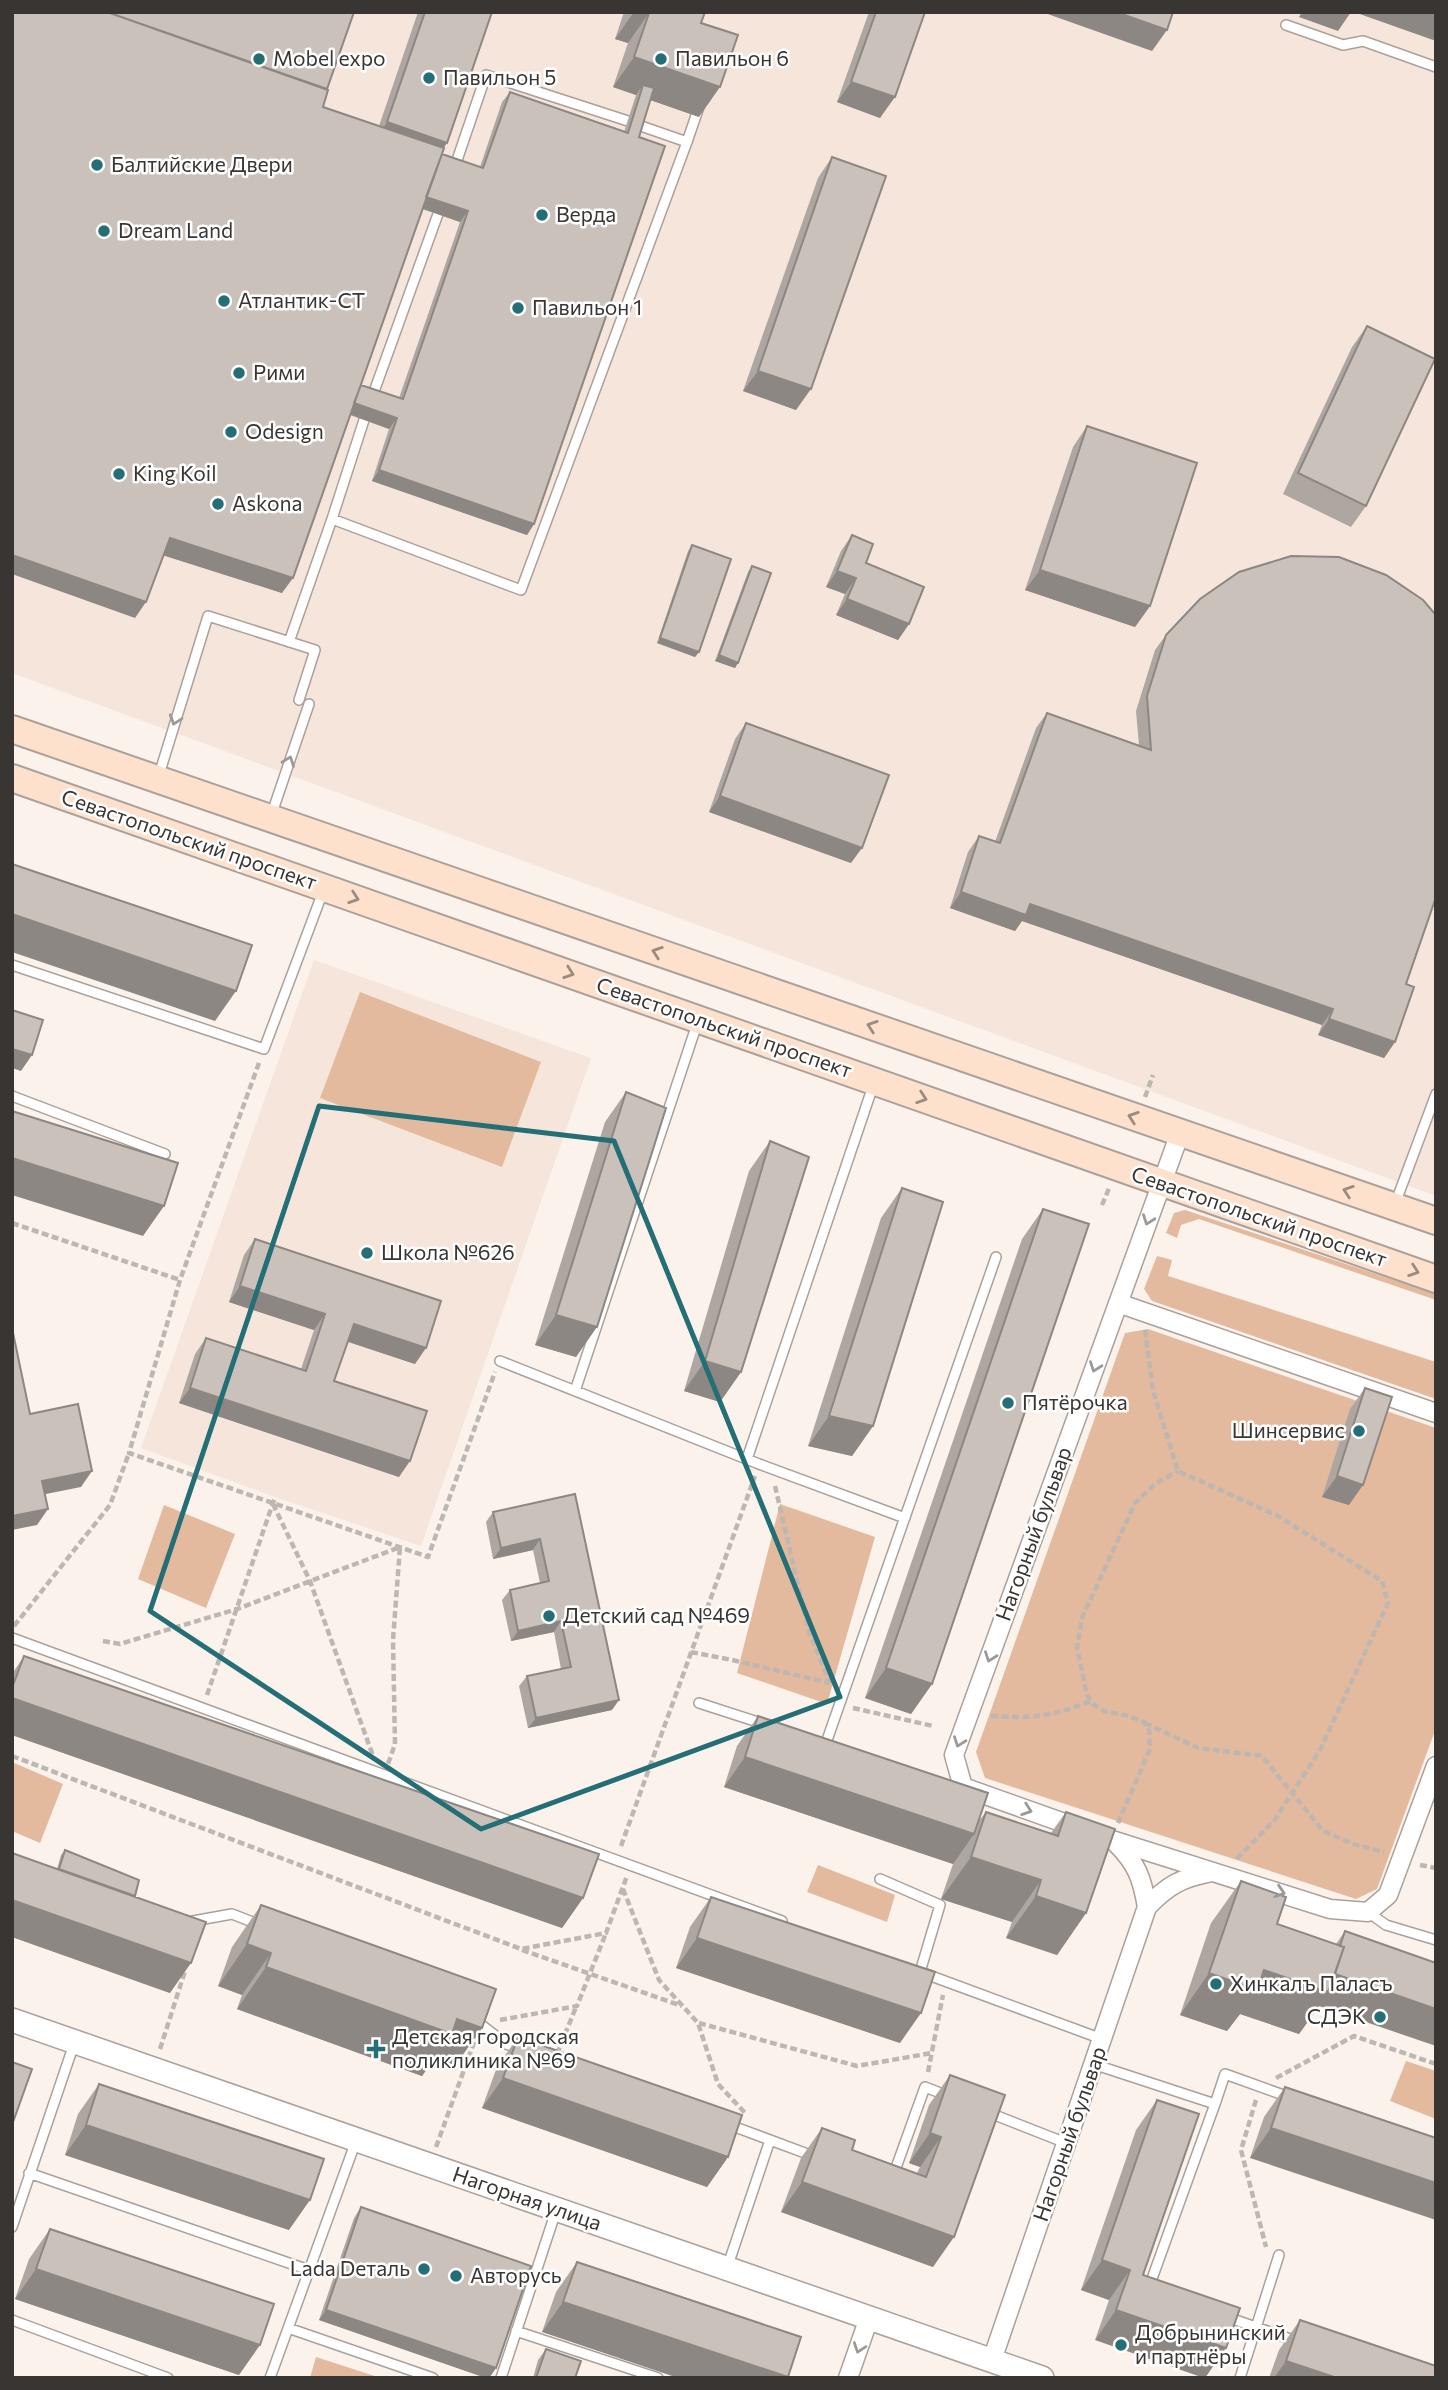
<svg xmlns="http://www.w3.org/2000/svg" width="1448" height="2390" font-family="Commissioner,sans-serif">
  <rect width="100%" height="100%" fill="#fbf2eb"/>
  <!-- built -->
  <path fill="#f6e5db" d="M12,12H1436V1196L12,673Z
    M314,960L591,1058L421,1546L275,1497L141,1448Z"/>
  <!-- green -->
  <path fill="#e3ba9e" d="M360,992L541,1062L502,1167L320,1098Z
    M1185,1210L1436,1294V1300L1199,1219L1181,1225L1177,1238L1166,1233L1174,1213Z
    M1157,1256L1172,1260L1168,1276L1436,1362V1399L1152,1301L1144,1289Z
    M1148,1329L1436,1428V1728L1377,1889L1356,1899L985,1778L976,1752L1125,1333Z
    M780,1504L875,1537L827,1704L737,1673Z
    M164,1505L235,1534L206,1608L138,1579Z
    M12,1762L63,1784L40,1843L12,1831Z
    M818,1865L895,1895L887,1922L807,1892Z
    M1406,2061L1436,2071V2119L1390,2101Z
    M316,2357L381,2378H310Z"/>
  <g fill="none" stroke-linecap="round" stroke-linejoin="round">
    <!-- service casing -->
    <g stroke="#aaa19b" stroke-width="12">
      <path id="service" d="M1286,25L1343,45L1363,41L1436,67
        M687,142L700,104
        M454,169L486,75L628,121
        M371,400L438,214
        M364,420L332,519L521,590L687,142L638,125
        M289,642L332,519
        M158,778L208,616L315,650L299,700
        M271,816L309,704
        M12,965L264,1049L324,889
        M12,1096L165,1154
        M1395,1204L1436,1094
        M500,1361L759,1464L905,1518
        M575,1391L697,1024
        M747,1459L874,1083
        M12,1638L782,1921
        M699,1703L764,1724
        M826,1743L996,1257
        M880,1879L940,1905L920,1972
        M1368,1912L1386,1925L1436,1940
        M193,1921L232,1914L260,1925
        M923,1973L1102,2039
        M474,2019L506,2044L520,2049
        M1093,2064L1215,2104L1149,2287
        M1215,2104L1225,2074L1289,2097
        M987,2112L1066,2143
        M727,2124L813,2156
        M29,2173L309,2270
        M893,2176L925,2087L948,2096
        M12,2227L74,2044
        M727,2268L770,2140
        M1227,2317L1296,2341
        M12,2320L168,2378
        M288,2328L433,2378
        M516,2331L658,2378
        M270,2378L356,2141
        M501,2378L556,2211
        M1240,2378L1279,2255"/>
    </g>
    <!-- minor casing -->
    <g stroke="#aaa19b" stroke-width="21">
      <path id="minor" d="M1180,1133L954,1755L963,1787L1112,1840L1330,1909L1368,1912L1388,1895L1436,1766
        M1118,1303L1436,1413
        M1116,1843C1137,1864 1142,1878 1147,1907
        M992,2360L1147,1907C1168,1885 1181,1878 1212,1872
        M848,2378L869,2318"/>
    </g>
    <!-- tertiary casing -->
    <g stroke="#aaa19b" stroke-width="26">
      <path id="tertiary" d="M12,2020L1042,2378"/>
    </g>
    <!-- secondary casing -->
    <g stroke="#aaa19b" stroke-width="30">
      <path id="secondary" d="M12,729L1436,1221
        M12,778L1436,1279"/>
    </g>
    <!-- path -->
    <path stroke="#beb6b1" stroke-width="4.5" stroke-dasharray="7 3.5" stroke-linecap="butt" d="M259,1063L180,1280L129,1453L428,1557L495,1372
      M1145,1097L1153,1075
      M1102,1205L1110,1186
      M12,1223L180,1280
      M1145,1330L1153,1391L1178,1471L1278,1516L1382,1581L1388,1603L1320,1750L1274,1821L1234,1861
      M775,1486L809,1632L830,1683
      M273,1504L310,1581L373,1756
      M14,1626L110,1505L129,1453
      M103,1641L120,1644L237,1609L400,1547L393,1640L395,1744L388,1764
      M691,1652L732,1660L830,1683
      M207,1695L275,1497
      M853,1708L933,1726
      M991,1716C1032,1718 1052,1717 1091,1701
      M1145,1723L1198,1748L1262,1756L1323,1831L1353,1844L1384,1852
      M12,1756L521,1949L606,1933L627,1876
      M1118,1823L1150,1749L1149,1730L1144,1722L1129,1716L1104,1711L1093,1704L1087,1695L1077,1648L1082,1618L1135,1503L1155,1484L1178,1471
      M621,1846L755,1476
      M1420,1865L1436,1868
      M623,1889L659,1980L698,2023L718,2084L746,2114
      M522,1950L682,2006
      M500,2020L577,2006L606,1933
      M699,2023L857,2066L932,2053
      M160,2049L185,1971
      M557,2054L576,2007
      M928,2072L943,1995
      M1276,2078L1354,2036L1436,2064
      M1256,2100L1241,2150L1266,2247
      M436,2147L476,2037"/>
    <!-- service -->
    <use href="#service" stroke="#fff" stroke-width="9"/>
    <!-- minor -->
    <use href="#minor" stroke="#fff" stroke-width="18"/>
    <!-- tertiary -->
    <use href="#tertiary" stroke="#fff" stroke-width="23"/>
    <!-- secondary -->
    <use href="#secondary" stroke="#fee1cc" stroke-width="26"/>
  </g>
  <!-- wall -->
  <path fill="#aea6a1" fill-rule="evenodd" d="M418,12H492L442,154L480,167L502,102L510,92L624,132L636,95L613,87L628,43L615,39L624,12H705L701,23L699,117L650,100L639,137L534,524L527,535L372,481L389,429L350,415L282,593L163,555L135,618L327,89L323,107L379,126ZM422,209L460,222L399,398L361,385Z
    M869,12H925L880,118L837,102Z
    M832,157L796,410L743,391L818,178Z
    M1367,326L1366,506L1351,527L1283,494L1352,347Z
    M1087,426L1150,606L1135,627L1025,590L1073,447Z
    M852,535L866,563L909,624L898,640L836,615L845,594L826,587L841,551Z
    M692,545L699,652L695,657L657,643L688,551Z
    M752,566L735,668L715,661L748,572Z
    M1166,635L1434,900L1406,984L1395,1042L1384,1058L1318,1035L1322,1025L1022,921L1015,931L950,908L968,852L979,836L995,842L1036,728L1047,713L1139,745L1136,711L1155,650Z
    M746,723L851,863L709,812L735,739Z
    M626,1092L576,1357L535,1345L605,1122Z
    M770,1141L741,1372L720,1402L684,1391L749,1171Z
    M902,1188L873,1426L852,1456L808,1446L881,1218Z
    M1043,1209L932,1684L911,1714L865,1698L1022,1239Z
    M255,1239L415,1364L348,1342L334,1381L399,1477L179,1403L195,1354L206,1338L301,1369L314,1330L229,1302L244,1255Z
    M1365,1388L1349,1505L1322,1497L1350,1409Z
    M575,1494L612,1710L528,1728L519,1686L527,1676L561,1669L554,1632L511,1641L502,1600L510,1590L540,1583L533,1550L493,1559L486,1522L493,1512Z
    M24,1656L583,1898L562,1928L12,1735V1674Z
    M758,1716L977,1823L986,1812L1051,1833L1066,1812L1086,1913L1057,1955L1006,1938L1012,1922L941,1899L953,1864L724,1787L737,1746Z
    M65,1850L135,1896L170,1993L12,1937V1853L57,1869L61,1855Z
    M1241,1881L1277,1924L1336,1944L1345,1931L1319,2006L1299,2034L1240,2014L1227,2031L1180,2015L1211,1923Z
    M711,1897L900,2043L676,1968L690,1927Z
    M261,1905L452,2070L431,2063L422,2076L237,2009L242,1995L218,1986L232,1947Z
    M518,2037L728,2157L707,2187L482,2108L497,2067Z
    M950,2075L933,2267L781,2212L801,2158L822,2128L852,2150L917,2173L920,2167L909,2163L929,2105Z
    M99,2084L289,2230L65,2155L78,2114Z
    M1285,2087L1436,2138L1250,2158L1264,2117Z
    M1157,2100L1143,2275L1095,2340L1109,2300L1081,2290L1136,2130Z
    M361,2207L496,2368L489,2378H486L319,2320L354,2218Z
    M50,2229L239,2375L15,2299L29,2259Z
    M577,2262L801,2337L542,2332L556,2292Z
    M1300,2320L1436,2378H1269L1279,2350Z
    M546,2349L575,2378H533L538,2360Z"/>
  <!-- shaded-wall -->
  <path fill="#8d8783" d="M634,12L649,13L628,43L615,39Z
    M1042,12H1116L1167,30L1152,51Z
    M1302,12H1351L1338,31L1299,17Z
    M1354,12H1427L1436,15V41Z
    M634,57L720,87L699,117L639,96L643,85L636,95L613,87Z
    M851,82L895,97L880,118L837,102Z
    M387,122L447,143L432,164L373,143Z
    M426,197L468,211L460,222L418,207Z
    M758,371L811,389L796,410L743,391Z
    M353,403L397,418L389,429L346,413Z
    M379,470L534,524L527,535L372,481Z
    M170,538L293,578L282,593L159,554Z
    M12,555L146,602L135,618L12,574Z
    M1040,570L1150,606L1135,627L1025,590Z
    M837,571L856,578L845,594L826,587Z
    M847,599L909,624L898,640L836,615Z
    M660,638L699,652L695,657L657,643Z
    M719,655L738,663L735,668L715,661Z
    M720,796L862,848L851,863L709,812Z
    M961,892L1030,904L1333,1009L1322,1025L1022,921L1015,931L950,908Z
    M12,914L236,991L215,1021L12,952Z
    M1329,1019L1395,1042L1384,1058L1318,1035Z
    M12,1049L32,1055L21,1071L12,1068Z
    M12,1158L164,1206L143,1236L12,1195Z
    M240,1286L325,1314L314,1330L229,1302Z
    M556,1315L597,1327L576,1357L535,1345Z
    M354,1324L426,1348L415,1364L343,1340Z
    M705,1361L741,1372L720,1402L684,1391Z
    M190,1388L410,1461L399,1477L179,1403Z
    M829,1416L873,1426L852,1456L808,1446Z
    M92,1471L81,1487L31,1497L42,1481Z
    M1337,1476L1363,1485L1349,1505L1322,1497Z
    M48,1509L37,1525L12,1530V1516Z
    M540,1539L533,1550L493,1559L501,1548Z
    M561,1621L554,1632L511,1641L518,1631Z
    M886,1668L932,1684L911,1714L865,1698Z
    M12,1698L583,1898L562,1928L12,1735Z
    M619,1700L612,1710L528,1728L536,1718Z
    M745,1757L974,1834L953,1864L724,1787Z
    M971,1857L1041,1880L1012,1922L941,1899Z
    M1036,1896L1086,1913L1057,1955L1006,1938Z
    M12,1900L191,1963L170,1993L12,1937Z
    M697,1938L921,2013L900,2043L676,1968Z
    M247,1944L271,1953L242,1995L218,1986Z
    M266,1967L457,2019L482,2028L452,2070L431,2063L422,2076L237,2009Z
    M1264,1970L1331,1972L1436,2009V2046L1319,2006L1299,2034L1240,2014L1227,2031L1180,2015L1209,1973Z
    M503,2078L728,2157L707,2187L482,2108Z
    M86,2125L310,2200L289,2230L65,2155Z
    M1271,2128L1436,2183V2220L1250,2158Z
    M930,2133L941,2137L920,2167L909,2163Z
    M802,2182L954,2237L933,2267L781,2212Z
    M1102,2260L1130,2270L1109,2300L1081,2290Z
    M36,2269L260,2345L239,2375L15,2299Z
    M563,2302L788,2377L678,2378L542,2332Z
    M326,2310L496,2368L489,2378H486L319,2320Z
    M1116,2310L1226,2348L1205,2378H1204L1095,2340Z
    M1286,2361L1337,2378H1274Z"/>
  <!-- building -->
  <path fill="#cac1bb" stroke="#8d8783" stroke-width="2" d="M12,12H107L328,90L323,107L444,148L293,578L170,538L146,602L12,555Z
    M107,12H354L327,89Z
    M425,12H492L447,143L387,122Z
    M646,12H705L701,23L738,35L720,87L634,57L649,13Z
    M876,12H925L895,97L851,82Z
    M1116,12H1173L1167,30Z
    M643,85L654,88L639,137L665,146L534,524L379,470L397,418L354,403L361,385L403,399L468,211L426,197L442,154L483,168L510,92L628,133Z
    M832,157L886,176L811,389L758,371Z
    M1367,326L1435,359L1366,506L1298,473Z
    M1087,426L1197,463L1150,606L1040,570Z
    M852,535L873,544L866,563L924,587L909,624L847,599L856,578L837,571Z
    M692,545L731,559L699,652L660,638Z
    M1291,556L1339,557L1386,575L1423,600L1436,615V897L1406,984L1414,987L1395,1042L1329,1019L1333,1009L1030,904L1026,915L961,892L979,836L1000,843L1047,713L1151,750L1147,696L1166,635L1200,599L1239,572Z
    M752,566L771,573L738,663L719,655Z
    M746,723L889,775L862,848L720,796Z
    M12,864L252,945L236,991L12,914Z
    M12,1010L43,1020L32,1055L12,1049Z
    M626,1092L666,1108L597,1327L556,1315Z
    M12,1111L178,1163L164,1206L12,1158Z
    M770,1141L809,1157L741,1372L705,1361Z
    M902,1188L943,1202L873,1426L829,1416Z
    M1043,1209L1089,1224L932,1684L886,1668Z
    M255,1239L441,1301L426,1348L354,1324L334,1381L427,1411L410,1461L190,1388L206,1338L306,1371L325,1314L240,1286Z
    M12,1328L30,1414L78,1404L92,1471L42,1481L48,1509L12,1516Z
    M1365,1388L1392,1397L1363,1485L1337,1476Z
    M575,1494L619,1700L536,1718L527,1676L571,1667L561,1621L518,1631L510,1590L549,1581L540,1539L501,1548L493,1512Z
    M24,1656L599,1854L583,1898L12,1698V1688Z
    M758,1716L988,1793L974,1834L745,1757Z
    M986,1812L1058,1836L1066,1812L1115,1829L1086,1913L1036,1896L1041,1880L971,1857Z
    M65,1850L139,1880L135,1896L59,1869Z
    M12,1853L206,1922L191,1963L12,1900Z
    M1241,1881L1286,1897L1277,1924L1344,1947L1328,1992L1264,1970L1257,1990L1209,1973Z
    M711,1897L935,1972L921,2013L697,1938Z
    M261,1905L496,1989L482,2028L457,2019L452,2034L266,1967L271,1953L247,1944Z
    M1345,1931L1436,1963V2009L1335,1974L1344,1947L1340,1946Z
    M518,2037L742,2115L728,2157L503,2078Z
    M12,2062L32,2069L12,2125Z
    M950,2075L1005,2095L954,2237L802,2182L822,2128L855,2140L852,2150L926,2177L941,2137L930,2133Z
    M99,2084L324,2159L310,2200L86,2125Z
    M1285,2087L1436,2138V2183L1271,2128Z
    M1157,2100L1199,2114L1143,2275L1240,2308L1226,2348L1116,2310L1130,2270L1102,2260Z
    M361,2207L531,2266L496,2368L326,2310Z
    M50,2229L274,2304L260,2345L36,2269Z
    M577,2262L801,2337L788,2377L563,2302Z
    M1300,2320L1436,2366V2378H1337L1286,2361Z
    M546,2349L581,2361L575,2378H536Z"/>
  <!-- one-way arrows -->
  <defs><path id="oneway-chevron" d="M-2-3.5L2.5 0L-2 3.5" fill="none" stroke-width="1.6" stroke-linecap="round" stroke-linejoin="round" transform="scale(1.75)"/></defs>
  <g stroke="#9c9a98">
    <use href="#oneway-chevron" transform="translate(175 720) rotate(108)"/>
    <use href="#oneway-chevron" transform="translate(289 761) rotate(-70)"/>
    <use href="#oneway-chevron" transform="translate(1148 1220) rotate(110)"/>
    <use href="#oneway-chevron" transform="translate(1095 1367) rotate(110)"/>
    <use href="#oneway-chevron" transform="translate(990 1657) rotate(110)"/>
    <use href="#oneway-chevron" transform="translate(959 1742) rotate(110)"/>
    <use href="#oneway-chevron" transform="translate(1027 1810) rotate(19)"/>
    <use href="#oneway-chevron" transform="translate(1280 1892) rotate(18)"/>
    <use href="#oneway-chevron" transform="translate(859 2348) rotate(109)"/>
  </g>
  <g stroke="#9c8b7f">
    <use href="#oneway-chevron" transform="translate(354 898) rotate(19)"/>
    <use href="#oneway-chevron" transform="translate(657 952) rotate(-161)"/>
    <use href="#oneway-chevron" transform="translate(569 973) rotate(19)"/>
    <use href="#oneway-chevron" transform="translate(872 1026) rotate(-161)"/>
    <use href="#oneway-chevron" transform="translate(922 1098) rotate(19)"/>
    <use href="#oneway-chevron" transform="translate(1133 1117) rotate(-161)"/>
    <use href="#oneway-chevron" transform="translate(1348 1191) rotate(-161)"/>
    <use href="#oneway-chevron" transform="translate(1414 1271) rotate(19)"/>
  </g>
  <!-- marked area -->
  <path fill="none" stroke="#246e76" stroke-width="5" stroke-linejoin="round" d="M319,1106L614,1141L840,1697L481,1829L150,1611Z"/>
  <!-- markers -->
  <g fill="#246e76" stroke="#fff" stroke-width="2.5">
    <circle cx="259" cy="59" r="7"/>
    <circle cx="661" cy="59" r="7"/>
    <circle cx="429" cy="78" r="7"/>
    <circle cx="97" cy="165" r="7"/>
    <circle cx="542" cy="215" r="7"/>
    <circle cx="104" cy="231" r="7"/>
    <circle cx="224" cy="301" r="7"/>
    <circle cx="518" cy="308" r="7"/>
    <circle cx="239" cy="373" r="7"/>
    <circle cx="231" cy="432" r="7"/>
    <circle cx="119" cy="474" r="7"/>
    <circle cx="218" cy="504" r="7"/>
    <circle cx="367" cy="1253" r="7"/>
    <circle cx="1008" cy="1403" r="7"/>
    <circle cx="1359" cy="1431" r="7"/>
    <circle cx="549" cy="1616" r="7"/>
    <circle cx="1216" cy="1984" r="7"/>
    <circle cx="1380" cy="2017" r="7"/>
    <path d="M372.5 2038.5h7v7h7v7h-7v7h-7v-7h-7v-7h7z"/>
    <circle cx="424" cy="2269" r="7"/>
    <circle cx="456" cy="2276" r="7"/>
    <circle cx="1121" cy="2345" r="7"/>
  </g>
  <g text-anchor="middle" stroke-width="5" stroke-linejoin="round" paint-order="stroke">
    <!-- poi labels -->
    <g font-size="21" fill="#393532" stroke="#fff" text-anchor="start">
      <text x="273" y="66">Mobel expo</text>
      <text x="675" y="66">Павильон 6</text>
      <text x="443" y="85">Павильон 5</text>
      <text x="111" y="172">Балтийские Двери</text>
      <text x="556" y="222">Верда</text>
      <text x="118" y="238">Dream Land</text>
      <text x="238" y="308">Атлантик-СТ</text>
      <text x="532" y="315">Павильон 1</text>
      <text x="253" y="380">Рими</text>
      <text x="245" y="439">Odesign</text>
      <text x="133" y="481">King Koil</text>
      <text x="232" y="511">Askona</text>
      <text x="381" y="1260">Школа №626</text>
      <text x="1022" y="1410">Пятёрочка</text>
      <text x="1345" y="1438" text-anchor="end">Шинсервис</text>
      <text x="563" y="1623">Детский сад №469</text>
      <text x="1230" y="1991">Хинкалъ Паласъ</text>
      <text x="1366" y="2024" text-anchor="end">СДЭК</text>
      <text x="392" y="2044">Детская городская<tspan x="392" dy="24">поликлиника №69</tspan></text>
      <text x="410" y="2276" text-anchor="end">Lada Dеталь</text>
      <text x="470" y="2283">Авторусь</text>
      <text x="1135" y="2340">Добрынинский<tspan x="1135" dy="24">и партнёры</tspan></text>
    </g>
    <!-- street labels -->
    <g font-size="21" fill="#393532" stroke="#fff">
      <text transform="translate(189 840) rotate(19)" y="7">Севастопольский проспект</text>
      <text transform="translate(724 1028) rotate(19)" y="7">Севастопольский проспект</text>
      <text transform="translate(1259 1217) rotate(19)" y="7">Севастопольский проспект</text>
      <text transform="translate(1034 1534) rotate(-70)" y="7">Нагорный бульвар</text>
      <text transform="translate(1070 2134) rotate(-71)" y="7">Нагорный бульвар</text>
      <text transform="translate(527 2199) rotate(19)" y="7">Нагорная улица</text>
    </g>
  </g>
  <!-- border -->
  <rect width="1448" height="2390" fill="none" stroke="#393532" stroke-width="28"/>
</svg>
